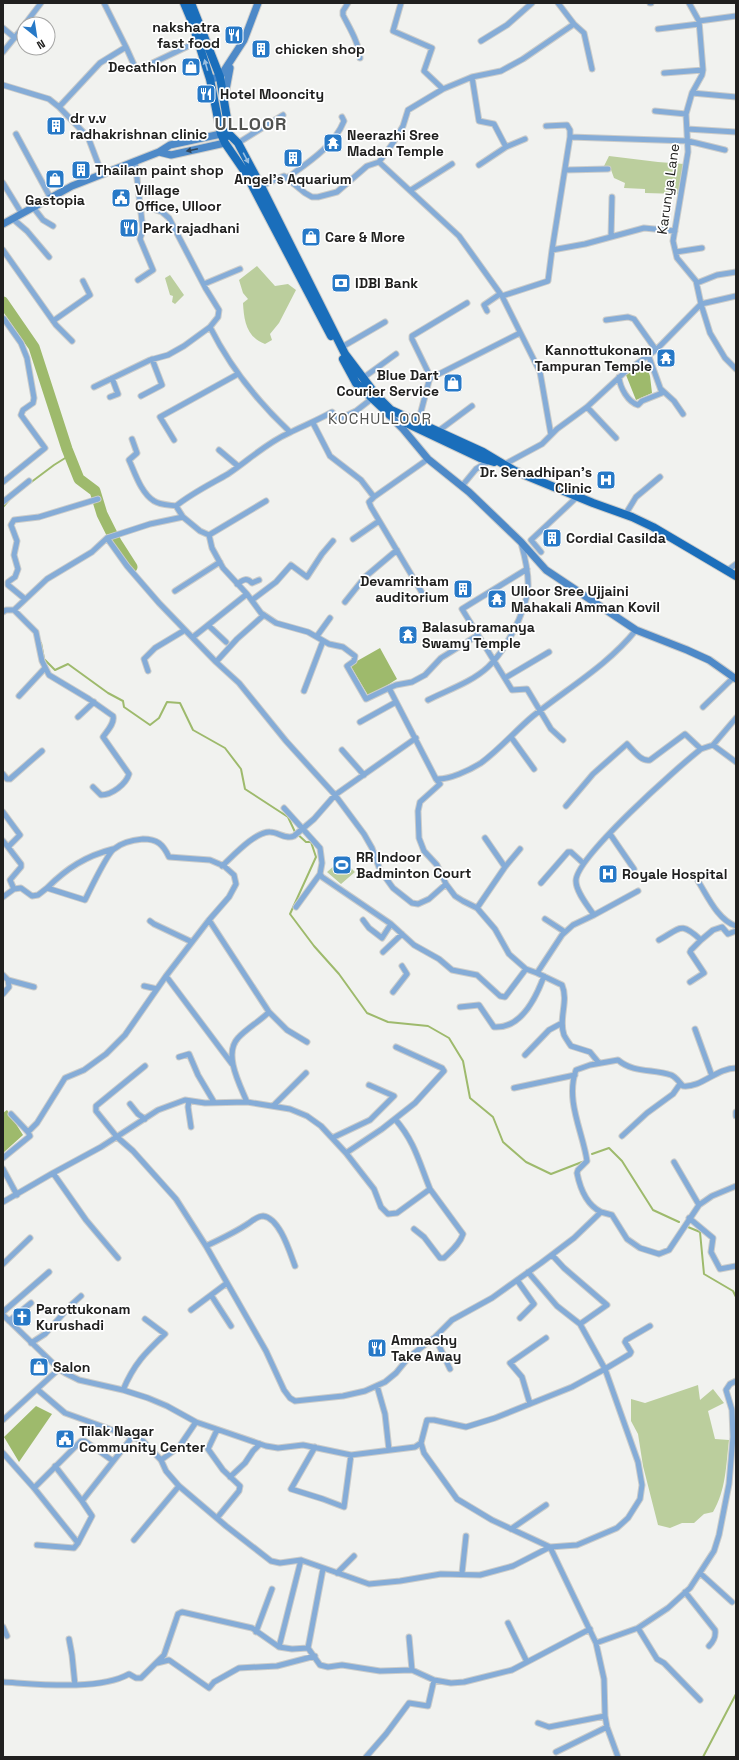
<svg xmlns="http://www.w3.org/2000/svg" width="739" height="1760" font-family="'Space Grotesk',sans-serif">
  <rect width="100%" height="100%" fill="#f1f2ef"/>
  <!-- green -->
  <path fill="#bbce9d" d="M609,156L658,162L684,164L679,194L645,193V189L624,188L625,183L614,178L610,167L604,166Z
    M257,266L275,286L288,284L296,290L279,323L270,334L272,340L265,344C246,337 244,320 243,303L248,299L243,293L239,280Z
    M170,275L184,295L175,304L172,302L173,296L170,295L165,278Z
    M342,859L355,872L341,884L327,872Z
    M698,1385L700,1400L713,1389L724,1403L708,1411L715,1439L729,1440C726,1465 726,1490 713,1512L704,1514L694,1523H682L670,1528L658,1525L643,1466L638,1434L631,1421V1399L645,1403Z"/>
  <!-- water -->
  <path fill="#9eba6c" d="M645,363L650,376L652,393L636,400L626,375Z
    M380,648L397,679L369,697L350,665Z
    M7,1110L23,1135L3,1153V1113Z
    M36,1406L52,1414L19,1462L4,1437Z"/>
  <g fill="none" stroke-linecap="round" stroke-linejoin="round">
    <!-- stream -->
    <path stroke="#9eba6c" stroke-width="2" d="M30,483L54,465L70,455
      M3,507L9,500
      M41,643L44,659L55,670L68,664L108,693L123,701L124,707L150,725L159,718L167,702L180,703L193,730L225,748L241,769L245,789L288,817L295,832L306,842H311L316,857L290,914L314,946L339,974L367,1013L388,1022L428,1026L449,1038L463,1061L470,1098L493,1117L503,1142L526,1162L551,1174L582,1162
      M592,1154L609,1148L622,1161L653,1210L679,1222
      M688,1227L700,1232L704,1274L733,1291L736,1297
      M703,1757L736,1694"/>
    <!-- river -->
    <path stroke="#9eba6c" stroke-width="11" d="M3,302L34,347L67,449L79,479L95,491L102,514L116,542L132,567"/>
    <!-- street casing -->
    <g stroke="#cbccca" stroke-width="7">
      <path id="street" d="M104,3L126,47
        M348,3L343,11V15C350,29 359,43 360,58
        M401,3L393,31L432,48L424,71L443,89
        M650,3H651
        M689,3L699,21L703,70L702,75L692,93L686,114L688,152L673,241L677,258L696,281L701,304L736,296
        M699,21L736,16
        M25,24L41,3
        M574,24L584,33L592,69
        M3,28L15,38
        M658,29L699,24
        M481,41L507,25L532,3
        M3,52L24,26
        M664,73L703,70
        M472,77L479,121L494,124L506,147
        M3,85L49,99L59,107L88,137L102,174
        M692,93L736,97
        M59,107L100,63L126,47L135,67L140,69L199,41
        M655,111L686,114
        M546,126L567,125L570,130V137
        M687,129L736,132
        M16,134L50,197
        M238,143L283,115
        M135,161L143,230L140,239L153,270L138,280
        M379,162L393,143L403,126L408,110L443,89L472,77L501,71L523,59L574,24L558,3
        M479,165L506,147L525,139
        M565,170L608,169
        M287,178C309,162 334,146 344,121L342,117
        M3,183L22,214
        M259,187L284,176L305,193L312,197H318L337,192L367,166L379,162L459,236L502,296L548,281L552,250L585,244L644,228L675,231
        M411,190L452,164
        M141,205L162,212L169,218L206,289L219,310L218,317L210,327C230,367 257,401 290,432
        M33,207L43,220L53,226
        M13,219L27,231L49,257
        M611,237L612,197
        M3,250L56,325L72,341
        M552,250L570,137L688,141L725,150
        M676,252L702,248
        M697,283L717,275L736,272
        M204,284L240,269
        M502,296L540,372L551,435
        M467,303L412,336V339L431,378L520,333
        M487,311L484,305L500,294
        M606,320L628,317L634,319L656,350
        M53,321L90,295L83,281
        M342,347L385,322
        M619,377C620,388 628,402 638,405L642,401L662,393L649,357
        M363,378L396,354
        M94,387L150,360L168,355L184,346L210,327
        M662,390L674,401L683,414
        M141,396L162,385L152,359
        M110,397L118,394L112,378
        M587,407L616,438
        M313,423L330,456L361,480L374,497
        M418,423L430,377
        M437,432L472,406
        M132,439L137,453L129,460C135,473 141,493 154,501C160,505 170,505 176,506
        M174,440L160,417L238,374
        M219,450L238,466
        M505,464L542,444L557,429L587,407L625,372L656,350L701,304L710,333L725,358L736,369
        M3,482L45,448L21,415L23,410L33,403L34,398L27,358L21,343L4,319
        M462,486L476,469L489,461
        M3,502L29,481
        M625,515L636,497L660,477
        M183,517L200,531L209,535L212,548L223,568L247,594L261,613L276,623L308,632L329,644L343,647L355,656L354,661L347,666L366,699L389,688
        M209,535L266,501
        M107,538L127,566L159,603L216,662L239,683L286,741L335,795L364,834L372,848L380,870L393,888L412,903L418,904L429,899L446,884
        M353,539L379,521
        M541,552L531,540L577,497
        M728,570L736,564
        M237,584C243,580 246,577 252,583L259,580
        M175,591L220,562
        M424,596L371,507L369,502L374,497L428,459
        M25,599L8,585V582L15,577L18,569L14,555L17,541L11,525L14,520L39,517L98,499
        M252,600L276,582L291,565L307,577L322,554L333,541
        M345,602L365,577L397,550
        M14,610L36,632L42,661L49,675L89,699L113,716C115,723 107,731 103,737L129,774C126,784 112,795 101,795L93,787
        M3,612L6,610H14L47,579L92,552L107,538L150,524L183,517L176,506C192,493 211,484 228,474C248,461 266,443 289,433C303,426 318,420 332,412L339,419L356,411L374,397
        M208,625L226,642
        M478,635L512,690L527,689L551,729L563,740
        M317,636L330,618
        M193,637L247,594
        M216,662L237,639L264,615
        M148,671L144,659L155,648L185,630
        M505,678L549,652
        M304,691L323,641
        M19,696L45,668
        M428,700C448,690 472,682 488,667C506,650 525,613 528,589C529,573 525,557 521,543
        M703,707L734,677
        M78,717L94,702
        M360,722L396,702
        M511,737L534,769
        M713,745L736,762
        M342,750L364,775
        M3,774L7,779H10L42,751
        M436,779L389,688L396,685L412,682L425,675L441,658L478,635L462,609L527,569
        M566,806L593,774L627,744C633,750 641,762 650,760L685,734L701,749
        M284,808L320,848L322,863L320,874L322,877L391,924L414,945L439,959L452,970L477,975L500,996L505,997L526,969
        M3,812L20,835L8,847L21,864V867L10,880L14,889
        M610,834L634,869
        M485,838L505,867
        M3,841L8,847
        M222,866C233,856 256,831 270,832C278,832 286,840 294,836L314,819L335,795L416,738
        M698,881C708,897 718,920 736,926
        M541,883L568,852H571L583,863
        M47,888C67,868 86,856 113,849
        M3,897L14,889L21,888L32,896L38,895L47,888L85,900C90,890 107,854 114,849C122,842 133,840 143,839C157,839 163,844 169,857L210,860L224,866L234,875L236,884L229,897L209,920L269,1012C260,1021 246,1029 238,1038C223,1054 240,1085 247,1102
        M296,907L320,874
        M477,908L505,867L520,849
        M594,915L638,891
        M545,919L565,932
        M209,920L166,976L232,1064
        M363,920L369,928L382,938L391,924
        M150,921L154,924L192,942
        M659,940C681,928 680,921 701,940L713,930L722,927L728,934L736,931
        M383,952L402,934
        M537,973L526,969L509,954L495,929L477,908L463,901L455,896L446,884L437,865L424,851L419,838L418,811L420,802L440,784L436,779C449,780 470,770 481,763C500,749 515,731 533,716C568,688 608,665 636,630
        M3,975L8,980L9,987L3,994
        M8,980L34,987
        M690,982L704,973L690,952L691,950L701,940
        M144,986L157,989L166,976
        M393,992L407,974L402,966
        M460,1007L479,1005L494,1027C521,1029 536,998 544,976
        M269,1012L287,1030L307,1042
        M695,1029L712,1076
        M525,1055L549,1030L562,1023
        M179,1057L189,1054L198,1075L214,1102
        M599,1063L590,1052L571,1046C569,1043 566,1039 564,1035C558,1019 569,1001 562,985L537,973L562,935L573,925L594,915C588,906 576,892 576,881C575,858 679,766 701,749L713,745L736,718
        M145,1066L96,1106V1111L117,1137L133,1151L176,1199L206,1246L266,1351L284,1390L290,1398L295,1401L343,1396L365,1391L385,1382L396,1373L409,1357L435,1337L452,1320L492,1298L541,1263L574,1238L601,1212L612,1215L627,1239L640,1248L659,1254L669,1250L699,1205L712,1196L736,1186
        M514,1088L575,1075
        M189,1101L188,1107L191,1127
        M130,1104L138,1114L145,1119
        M273,1106L306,1073
        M736,1112V1116
        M395,1119C415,1142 419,1162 430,1189
        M28,1132L37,1123L65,1078L84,1070L106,1054L125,1035L157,989
        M622,1136L647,1113L673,1094L680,1084
        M332,1138L370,1120L394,1096L369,1085
        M346,1153L374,1189L381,1207L388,1214L397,1213L430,1189L463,1234C460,1244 451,1251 444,1258H440L424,1237L414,1229
        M3,1158L30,1136L28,1132L11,1114
        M674,1162L699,1205
        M3,1169L17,1195
        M53,1173L86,1220L118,1258
        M3,1202L53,1173L101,1147L158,1110L185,1100L205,1103L247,1102L290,1109L307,1116L321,1126L346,1153L382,1129L415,1103L444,1071L442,1068L396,1047
        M601,1212C587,1205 580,1188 577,1173L578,1170L587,1161C583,1132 565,1101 576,1070L590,1065L618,1060C633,1073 653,1069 671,1075C675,1076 680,1083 683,1086C701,1088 717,1068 736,1068
        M689,1218L713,1238L711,1252L720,1269L736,1266
        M206,1246C221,1239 236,1232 249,1223C253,1220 258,1216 263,1216C280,1218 290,1253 295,1266
        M552,1255L564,1268L607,1305L580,1324
        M3,1264L30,1238
        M517,1280L534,1304L520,1318
        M211,1295L231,1326
        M191,1310L227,1283
        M3,1312L49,1272
        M3,1315L59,1369L65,1373L79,1380L123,1390L148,1398L167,1406L196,1422L266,1446L278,1448L303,1445L351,1455L415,1447L421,1443L427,1420H434L466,1427L495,1418L572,1387L605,1369L580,1324L557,1306L528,1272
        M9,1321L31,1303
        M435,1337L450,1369
        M31,1343L45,1334L71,1305L81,1296
        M377,1386L385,1414L389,1450
        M38,1390L65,1413L143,1441L161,1460L166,1471L179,1486L226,1526L271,1561L280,1563L301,1560L369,1584L400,1581L441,1574L480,1575L513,1566L550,1547L577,1545L617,1528L628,1518L640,1499L642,1485L638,1462L605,1369L630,1354L631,1352L625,1342L626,1340L650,1326
        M123,1390C134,1364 145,1353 165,1334L145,1319
        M530,1404L522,1377L510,1363L546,1338
        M3,1420L59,1369
        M421,1443L424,1453L457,1499L492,1520L550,1547L596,1643L604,1679L605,1716L607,1727L618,1757
        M315,1447L291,1489L323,1499L344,1507L351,1455
        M3,1453L34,1488L81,1441H85L113,1461
        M161,1460L179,1447L196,1422
        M55,1466L82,1501L133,1436
        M230,1477L245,1463L253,1451L260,1444
        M34,1488L78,1543L74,1548L37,1545
        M217,1518L239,1491L240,1486L223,1470L208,1449L217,1430
        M511,1529L546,1505
        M134,1540L179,1486
        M78,1543L92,1516L82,1501
        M337,1573L354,1556
        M462,1573L466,1536
        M700,1573L732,1602
        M685,1592L715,1630C716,1637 714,1641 709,1646
        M508,1623L527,1662
        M3,1627L7,1636
        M638,1628L657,1659L664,1663L700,1700
        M256,1632L272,1589
        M409,1637L412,1670
        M69,1639L72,1655L75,1685
        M596,1643L638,1628L668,1608L690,1588L714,1551L719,1535L729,1484L733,1437L732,1410L726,1390L730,1384L736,1381
        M279,1647L301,1560
        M308,1648L323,1569
        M157,1663L169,1660L209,1688L214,1682L239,1668L277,1666L315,1656
        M3,1682C37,1684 99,1691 129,1674L136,1678H141L164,1655L178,1614L182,1612L252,1628L279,1647L292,1649L308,1648L320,1665L328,1667L342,1665L380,1671L412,1670L434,1680L451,1683L464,1682L512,1670L590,1629
        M538,1723L549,1727L605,1716
        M556,1752L607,1727
        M366,1757L386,1734L409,1703L428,1706L434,1680"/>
    </g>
    <!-- secondary casing -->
    <g stroke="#cbccca" stroke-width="9">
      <path id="secondary" d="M210,79L220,77L244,40L258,3
        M225,95L230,68
        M159,152L171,155L225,143
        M3,224L72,186L159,152L170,145L221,134
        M390,411L388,414L403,429L428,459L469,492L521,542L546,570L636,630L687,650L709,660L736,679"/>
    </g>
    <!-- primary casing -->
    <g stroke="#cbccca" stroke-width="10">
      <path id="primary" d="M184,3L192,22L210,79L221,134L225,143L245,172L331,336
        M191,3L220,77L228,125L227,136
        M221,134L228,133L238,143L261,186L345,354L376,395L391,410L483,452L515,471L593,503L632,517L653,527L736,576
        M343,359L356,383L390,415
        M406,423L480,458L494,462"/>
    </g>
    <!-- street -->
    <use href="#street" stroke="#85acd7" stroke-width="5"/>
    <!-- secondary -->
    <use href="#secondary" stroke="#4d89c8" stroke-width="7"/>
    <!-- primary -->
    <use href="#primary" stroke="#1a6ebb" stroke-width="8"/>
  </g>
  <!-- one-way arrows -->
  <defs><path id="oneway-solid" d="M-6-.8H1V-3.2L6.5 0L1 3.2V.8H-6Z"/></defs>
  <g fill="#98bee0">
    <use href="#oneway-solid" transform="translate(206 65) rotate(-106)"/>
    <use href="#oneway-solid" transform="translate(246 158) rotate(62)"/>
  </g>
  <use fill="#30455a" href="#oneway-solid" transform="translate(192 150) rotate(168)"/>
  <!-- icons -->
  <defs>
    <g id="restaurant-square" transform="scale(1)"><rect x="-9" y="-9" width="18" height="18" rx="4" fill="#2779c7" stroke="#fff"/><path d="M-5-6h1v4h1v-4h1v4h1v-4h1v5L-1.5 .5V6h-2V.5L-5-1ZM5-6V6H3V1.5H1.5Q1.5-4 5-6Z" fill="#fff"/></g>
    <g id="building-square" transform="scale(1)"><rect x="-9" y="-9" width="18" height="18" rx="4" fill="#2779c7" stroke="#fff"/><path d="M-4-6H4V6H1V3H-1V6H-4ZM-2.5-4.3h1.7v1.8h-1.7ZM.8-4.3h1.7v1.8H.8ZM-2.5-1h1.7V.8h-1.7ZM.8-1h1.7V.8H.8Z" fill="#fff"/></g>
    <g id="shop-square" transform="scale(1)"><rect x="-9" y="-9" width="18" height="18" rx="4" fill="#2779c7" stroke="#fff"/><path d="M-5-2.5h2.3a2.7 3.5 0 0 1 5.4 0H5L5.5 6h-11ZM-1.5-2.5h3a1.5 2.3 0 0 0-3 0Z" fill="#fff"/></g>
    <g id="temple-square" transform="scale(1)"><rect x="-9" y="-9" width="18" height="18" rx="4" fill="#2779c7" stroke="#fff"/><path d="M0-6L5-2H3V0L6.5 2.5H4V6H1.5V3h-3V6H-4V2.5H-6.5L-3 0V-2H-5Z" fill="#fff"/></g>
    <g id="civic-square" transform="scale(1)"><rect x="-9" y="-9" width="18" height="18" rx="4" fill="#2779c7" stroke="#fff"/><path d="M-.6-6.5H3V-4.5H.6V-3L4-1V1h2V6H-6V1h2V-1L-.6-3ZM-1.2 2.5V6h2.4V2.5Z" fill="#fff"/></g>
    <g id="bank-square" transform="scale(1)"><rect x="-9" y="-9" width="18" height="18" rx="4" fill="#2779c7" stroke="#fff"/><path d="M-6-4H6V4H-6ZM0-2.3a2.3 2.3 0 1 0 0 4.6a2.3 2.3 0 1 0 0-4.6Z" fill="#fff"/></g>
    <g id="hospital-square" transform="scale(1)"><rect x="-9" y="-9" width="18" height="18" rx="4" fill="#2779c7" stroke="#fff"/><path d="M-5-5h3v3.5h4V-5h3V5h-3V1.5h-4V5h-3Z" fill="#fff"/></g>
    <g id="stadium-square" transform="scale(1)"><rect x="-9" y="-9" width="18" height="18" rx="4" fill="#2779c7" stroke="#fff"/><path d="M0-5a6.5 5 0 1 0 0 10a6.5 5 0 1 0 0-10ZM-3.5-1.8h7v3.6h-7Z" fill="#fff"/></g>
    <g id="church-square" transform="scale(1)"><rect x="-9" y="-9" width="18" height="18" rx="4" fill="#2779c7" stroke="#fff"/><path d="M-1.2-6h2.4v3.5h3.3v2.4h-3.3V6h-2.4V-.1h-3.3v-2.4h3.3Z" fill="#fff"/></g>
  </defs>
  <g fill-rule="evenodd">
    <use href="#restaurant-square" x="234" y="35"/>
    <use href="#building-square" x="261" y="49"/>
    <use href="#shop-square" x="191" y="67"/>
    <use href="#restaurant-square" x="206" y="94"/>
    <use href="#building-square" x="56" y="126"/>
    <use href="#temple-square" x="333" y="143"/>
    <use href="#building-square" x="293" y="158"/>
    <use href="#building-square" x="81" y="170"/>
    <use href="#shop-square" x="55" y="179"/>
    <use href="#civic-square" x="121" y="198"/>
    <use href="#restaurant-square" x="129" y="228"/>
    <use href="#shop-square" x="311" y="237"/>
    <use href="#bank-square" x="341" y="283"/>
    <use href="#temple-square" x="666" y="358"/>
    <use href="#shop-square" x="453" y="383"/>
    <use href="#hospital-square" x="606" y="480"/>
    <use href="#building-square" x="552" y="538"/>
    <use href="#building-square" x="463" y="589"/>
    <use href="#temple-square" x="497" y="599"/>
    <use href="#temple-square" x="408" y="635"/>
    <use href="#stadium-square" x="342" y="865"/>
    <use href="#hospital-square" x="608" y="874"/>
    <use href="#church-square" x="22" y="1317"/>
    <use href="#restaurant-square" x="377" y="1348"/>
    <use href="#shop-square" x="39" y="1367"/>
    <use href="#civic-square" x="65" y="1439"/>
  </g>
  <g text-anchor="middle" stroke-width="3.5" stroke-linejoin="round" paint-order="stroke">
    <!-- poi labels -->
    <g font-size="14" font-weight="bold" fill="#20201f" stroke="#fff" text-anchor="start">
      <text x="220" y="32" text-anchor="end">nakshatra<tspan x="220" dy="16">fast food</tspan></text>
      <text x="275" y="54">chicken shop</text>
      <text x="177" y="72" text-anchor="end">Decathlon</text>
      <text x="220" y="99">Hotel Mooncity</text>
      <text x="70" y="123">dr v.v<tspan x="70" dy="16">radhakrishnan clinic</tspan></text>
      <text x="347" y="140">Neerazhi Sree<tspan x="347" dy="16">Madan Temple</tspan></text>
      <text x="95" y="175">Thailam paint shop</text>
      <text x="293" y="184" text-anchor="middle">Angel's Aquarium</text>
      <text x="135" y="195">Village<tspan x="135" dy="16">Office, Ulloor</tspan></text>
      <text x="55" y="205" text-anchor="middle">Gastopia</text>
      <text x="143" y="233">Park rajadhani</text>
      <text x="325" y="242">Care &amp; More</text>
      <text x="355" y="288">IDBI Bank</text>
      <text x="652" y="355" text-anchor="end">Kannottukonam<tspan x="652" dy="16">Tampuran Temple</tspan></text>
      <text x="439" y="380" text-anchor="end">Blue Dart<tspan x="439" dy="16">Courier Service</tspan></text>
      <text x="592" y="477" text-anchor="end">Dr. Senadhipan's<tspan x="592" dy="16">Clinic</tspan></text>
      <text x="566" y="543">Cordial Casilda</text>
      <text x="449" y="586" text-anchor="end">Devamritham<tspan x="449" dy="16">auditorium</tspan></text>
      <text x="511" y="596">Ulloor Sree Ujjaini<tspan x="511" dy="16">Mahakali Amman Kovil</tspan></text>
      <text x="422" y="632">Balasubramanya<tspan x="422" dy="16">Swamy Temple</tspan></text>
      <text x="356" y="862">RR Indoor<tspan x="356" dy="16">Badminton Court</tspan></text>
      <text x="622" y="879">Royale Hospital</text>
      <text x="36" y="1314">Parottukonam<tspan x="36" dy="16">Kurushadi</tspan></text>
      <text x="391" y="1345">Ammachy<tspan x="391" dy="16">Take Away</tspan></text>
      <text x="53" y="1372">Salon</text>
      <text x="79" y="1436">Tilak Nagar<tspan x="79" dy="16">Community Center</tspan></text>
    </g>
    <!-- street labels -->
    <g font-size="14" fill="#20201f" stroke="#fff">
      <text transform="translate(668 189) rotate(-82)" y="5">Karunya Lane</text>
    </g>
    <!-- neighbourhood labels -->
    <g font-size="15" letter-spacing="1" fill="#525350" stroke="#fff">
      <text x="380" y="424">KOCHULLOOR</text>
    </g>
    <!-- district labels -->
    <g font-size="18" font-weight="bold" letter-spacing="1" fill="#525350" stroke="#fff">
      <text x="251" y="130">ULLOOR</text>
    </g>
  </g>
  <!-- border -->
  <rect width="739" height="1760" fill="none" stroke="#20201f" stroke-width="8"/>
  <!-- north arrow -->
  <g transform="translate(36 36) rotate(150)"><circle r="19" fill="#ffffff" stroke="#a6a6a5"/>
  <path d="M0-3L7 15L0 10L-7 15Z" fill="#2779c7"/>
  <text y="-6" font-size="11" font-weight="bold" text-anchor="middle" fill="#20201f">N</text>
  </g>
</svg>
